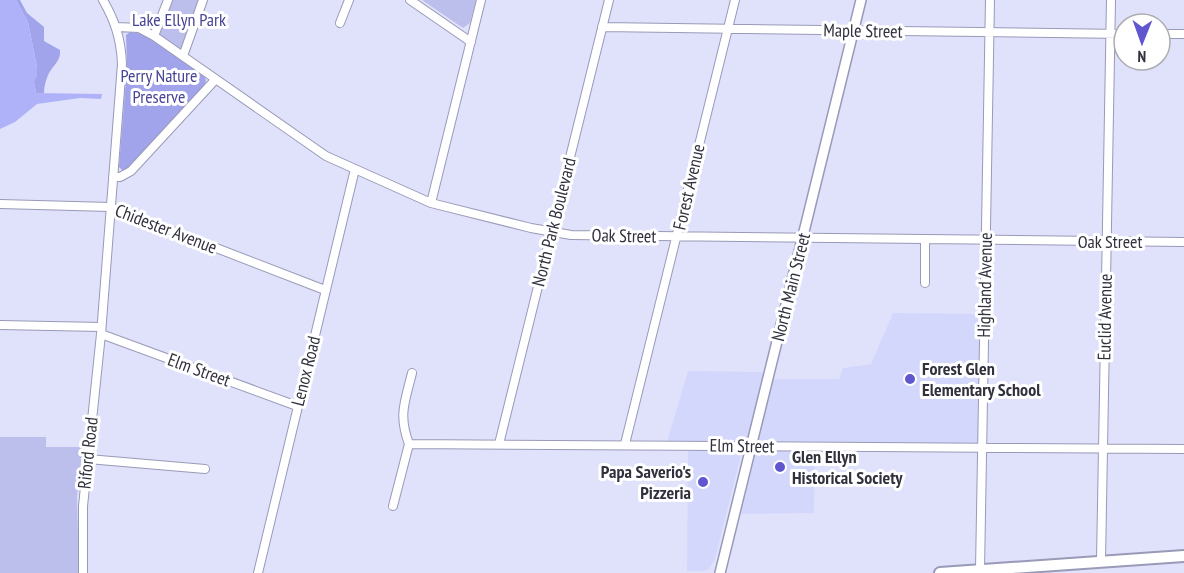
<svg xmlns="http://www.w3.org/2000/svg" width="1184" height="573" font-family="'PT Sans Narrow',sans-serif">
  <rect width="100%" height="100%" fill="#e0e2fb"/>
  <!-- built -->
  <path fill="#d4d7fc" d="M893,313L982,314L980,445L757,443L772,379H839L843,368L871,364Z
    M688,371L768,372L748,440L741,455L715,559L708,570L703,571H687L688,446L666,445Z
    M757,447L815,448L814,513L741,514Z"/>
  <!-- green -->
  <path fill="#bcbfeb" d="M167,0H206L183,62L152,40Z
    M422,0H476L470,23L463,28Z
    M0,437H46V447H83L77,497L79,573H0Z"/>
  <!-- forest -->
  <path fill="#a1a4ea" d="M16,0H20L27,13L44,27V41L60,50C61,61 54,64 49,73C46,79 44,86 44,93H36L34,82L37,67L28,22Z
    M130,32L143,34L204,76L206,80L205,85L127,170L123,171L119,167L127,66L126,35Z"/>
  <!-- water -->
  <path fill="#afb2f8" d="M0,0H16L28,22L37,67V76L34,82L36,93L102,94L101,99L80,98L37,104L15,122L0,129Z"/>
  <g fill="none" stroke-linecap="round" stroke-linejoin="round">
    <!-- minor casing -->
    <g stroke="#989ab7" stroke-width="10">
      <path id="minor" d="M410,0L471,42
        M340,23L349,0
        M117,27L139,28L154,36L326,156L431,203L531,228L571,235L1184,242
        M602,27L1124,34
        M1160,34H1184
        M154,36L168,0
        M183,56L203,0
        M113,177H120L131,171L215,80
        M431,203L481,0
        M0,204L110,207L325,290
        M925,283V240
        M0,325L101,327
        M101,334L297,406
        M409,444L1184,449
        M409,444C398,414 405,402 412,373
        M499,444L609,0
        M625,444L735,0
        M88,459L205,469
        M393,506L409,444
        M1101,561L1111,0
        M980,570L990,0
        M83,573V506L101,334L122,64C121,39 115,21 103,0
        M258,573L355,169"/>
    </g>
    <!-- tertiary casing -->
    <g stroke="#989ab7" stroke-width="12">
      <path id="tertiary" d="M720,573L861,0"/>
    </g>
    <!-- secondary casing -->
    <g stroke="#989ab7" stroke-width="14">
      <path id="secondary" d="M940,573L1184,556"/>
    </g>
    <!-- minor -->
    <use href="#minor" stroke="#fff" stroke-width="8"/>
    <!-- tertiary -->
    <use href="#tertiary" stroke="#fff" stroke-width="9"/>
    <!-- secondary -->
    <use href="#secondary" stroke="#fff" stroke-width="10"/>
  </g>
  <!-- markers -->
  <g fill="#6057d0" stroke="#fff" stroke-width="2">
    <circle cx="910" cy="379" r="6"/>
    <circle cx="780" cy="467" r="6"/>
    <circle cx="703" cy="482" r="6"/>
  </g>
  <g text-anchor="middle" stroke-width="6" stroke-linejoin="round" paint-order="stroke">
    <!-- park labels -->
    <g font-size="18" fill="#484496" stroke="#fff">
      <text x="179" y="26">Lake Ellyn Park</text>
      <text x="159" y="82">Perry Nature<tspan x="159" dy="21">Preserve</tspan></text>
    </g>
    <!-- street labels -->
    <g font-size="18" fill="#30313d" stroke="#fff">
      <text transform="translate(863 31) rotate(1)" y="6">Maple Street</text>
      <text transform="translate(689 187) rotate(-77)" y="6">Forest Avenue</text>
      <text transform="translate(554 222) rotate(-76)" y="6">North Park Boulevard</text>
      <text transform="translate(166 229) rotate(21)" y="6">Chidester Avenue</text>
      <text transform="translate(624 236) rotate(1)" y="6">Oak Street</text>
      <text x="1110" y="248">Oak Street</text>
      <text transform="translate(985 285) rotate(-89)" y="6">Highland Avenue</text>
      <text transform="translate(791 287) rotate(-76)" y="6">North Main Street</text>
      <text transform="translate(1105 317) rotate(-89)" y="6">Euclid Avenue</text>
      <text transform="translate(199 370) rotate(20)" y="6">Elm Street</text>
      <text transform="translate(306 371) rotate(-76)" y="6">Lenox Road</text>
      <text transform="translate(742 446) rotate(1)" y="6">Elm Street</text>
      <text transform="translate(88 453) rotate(-84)" y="6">Riford Road</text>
    </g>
    <!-- poi labels -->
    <g font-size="18" font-weight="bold" fill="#30313d" stroke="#fff" text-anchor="start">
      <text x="922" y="375">Forest Glen<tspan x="922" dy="21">Elementary School</tspan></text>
      <text x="792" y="463">Glen Ellyn<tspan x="792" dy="21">Historical Society</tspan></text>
      <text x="691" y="478" text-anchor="end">Papa Saverio's<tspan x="691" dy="21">Pizzeria</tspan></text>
    </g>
  </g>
  <!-- north arrow -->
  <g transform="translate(1142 42) rotate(181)"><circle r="28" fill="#ffffff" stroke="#acadb1" stroke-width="1.5"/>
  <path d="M0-4.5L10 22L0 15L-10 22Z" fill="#6057d0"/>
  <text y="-9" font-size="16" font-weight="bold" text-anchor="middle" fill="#30313d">N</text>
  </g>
</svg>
